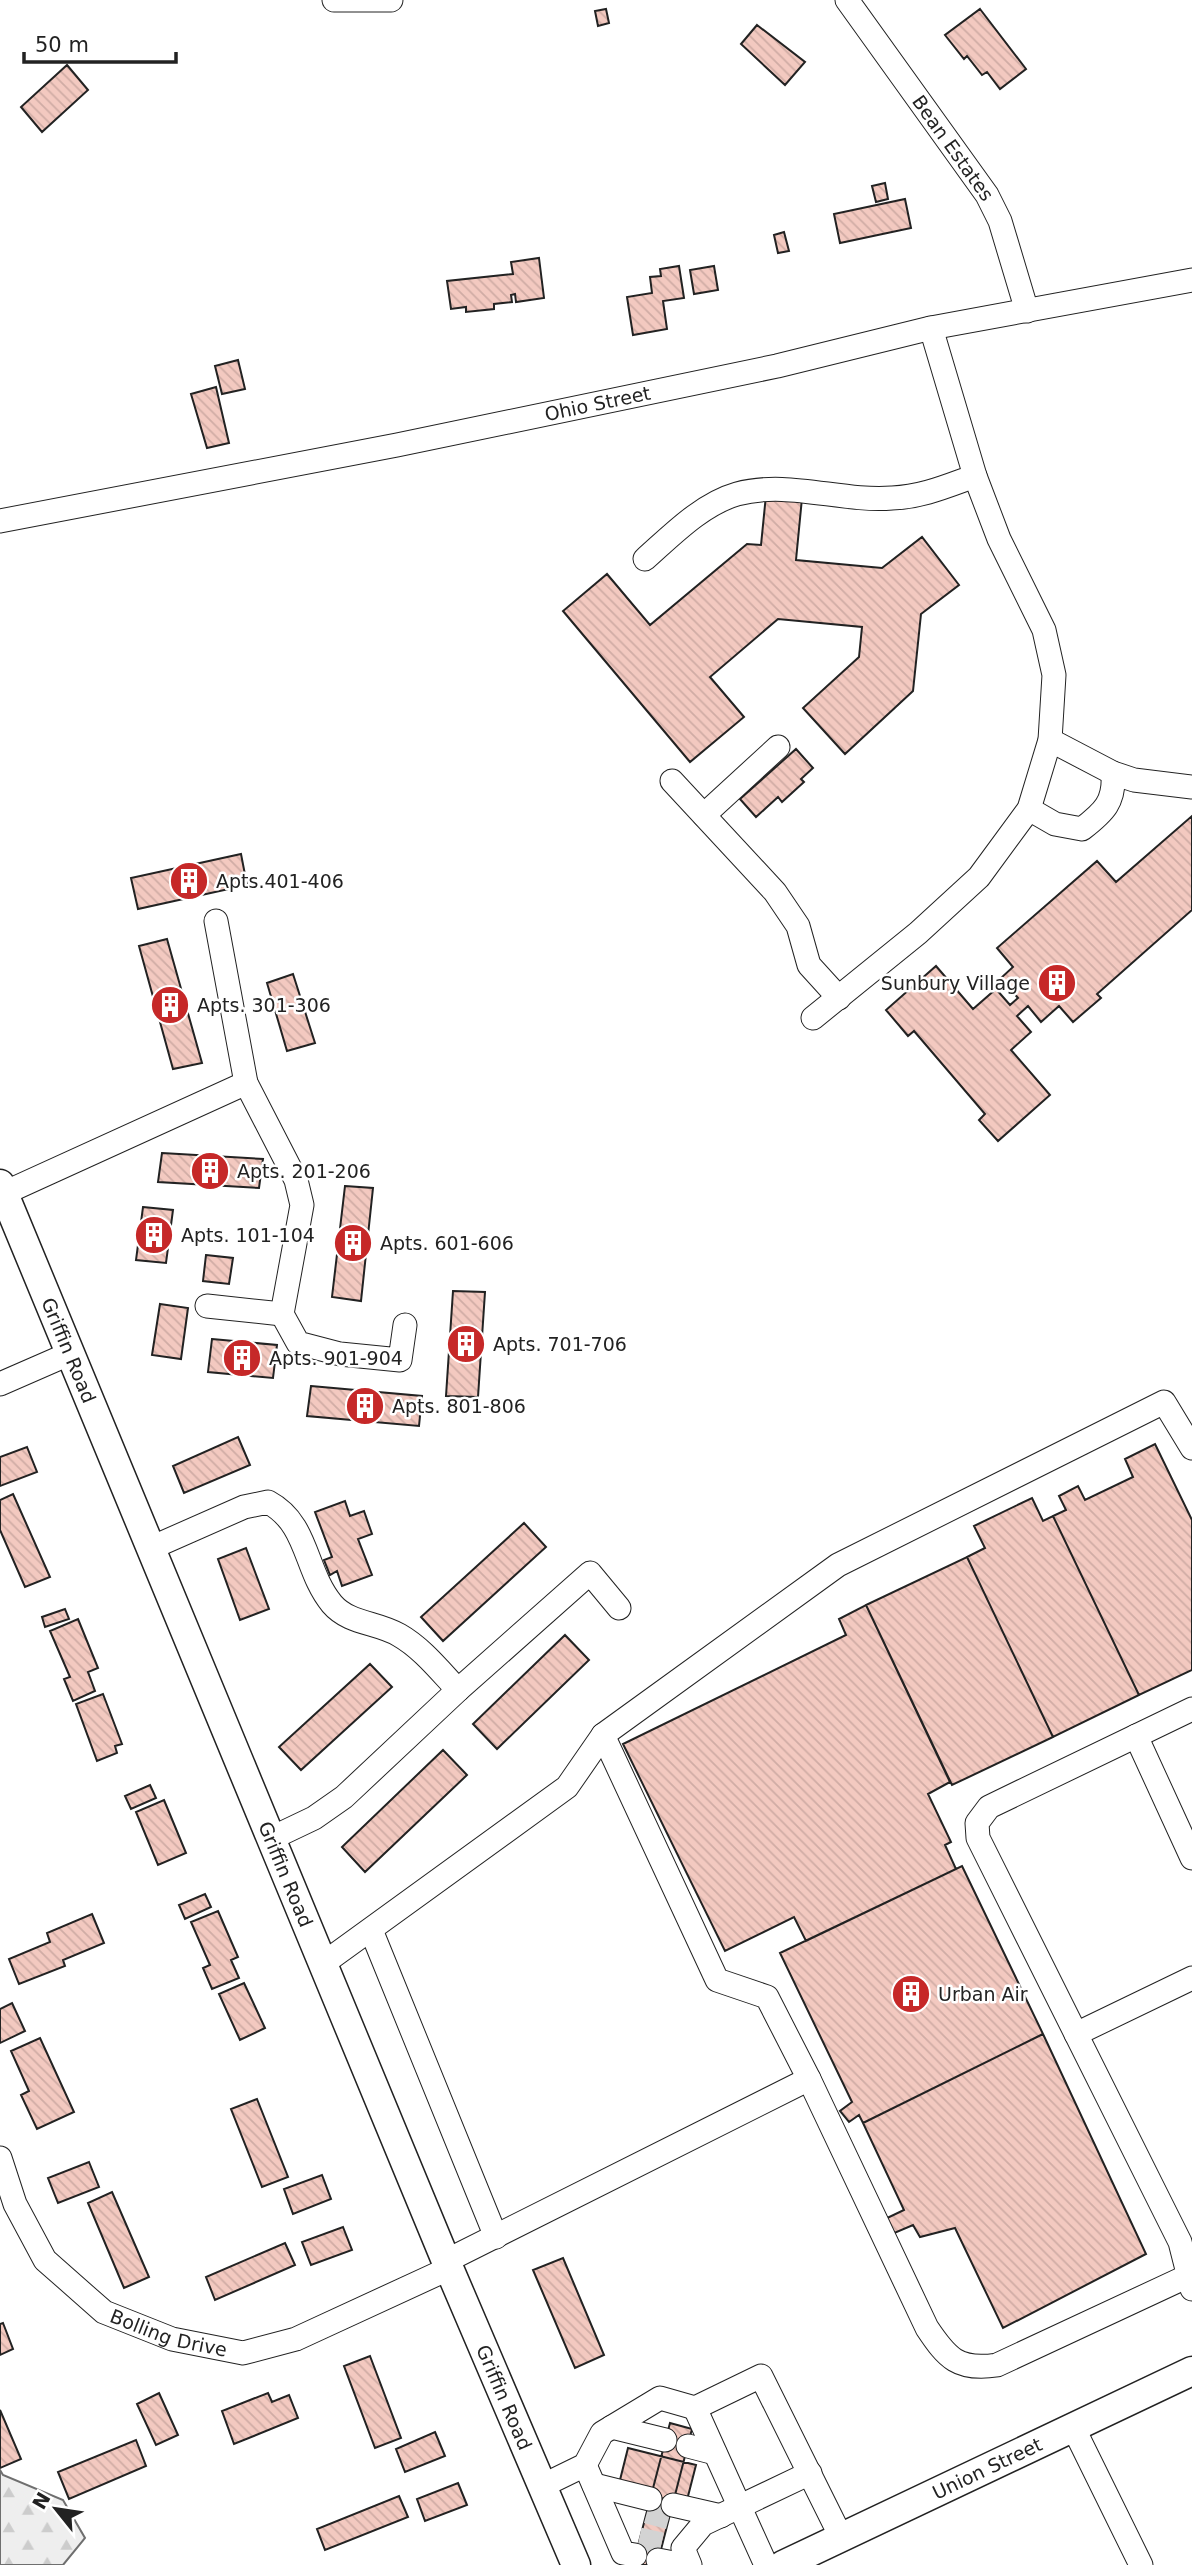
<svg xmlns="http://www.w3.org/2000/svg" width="1192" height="2565" font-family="'DejaVu Sans',sans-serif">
  <defs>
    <pattern id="forest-firs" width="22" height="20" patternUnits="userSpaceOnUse" patternTransform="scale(1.75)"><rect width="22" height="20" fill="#eee"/><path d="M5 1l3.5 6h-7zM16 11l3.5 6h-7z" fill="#ccc"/></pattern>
    <pattern id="building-back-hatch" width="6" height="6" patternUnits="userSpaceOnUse" patternTransform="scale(1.75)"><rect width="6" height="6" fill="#f3c9c0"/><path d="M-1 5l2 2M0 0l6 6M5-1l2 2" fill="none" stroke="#d0aca5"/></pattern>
  </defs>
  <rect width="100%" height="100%" fill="#fff"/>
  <!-- forest -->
  <path fill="url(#forest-firs)" stroke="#6f6f6f" stroke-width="2" d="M0,2470L3,2475L63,2500L85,2538L63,2565H0Z"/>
  <!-- building -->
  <path fill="url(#building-back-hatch)" stroke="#222" stroke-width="2" d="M606,9L609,23L598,26L595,11Z
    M980,9L1026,69L1000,89L987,72L982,75L967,56L964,59L945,35Z
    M757,25L805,62L785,85L741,44Z
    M67,65L88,90L42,132L21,107Z
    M885,183L888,199L876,202L872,186Z
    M905,199L911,228L840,243L834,214Z
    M784,232L789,251L778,253L774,235Z
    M539,258L544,298L516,302L515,294L511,295L512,302L494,304V309L466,312V307L451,309L447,281L513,274L511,262Z
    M679,266L684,298L663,301L667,329L633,335L627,297L652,293L650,277L661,276L660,269Z
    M714,266L718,290L694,294L690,270Z
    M238,360L245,389L222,394L215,366Z
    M216,387L229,443L207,448L191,394Z
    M766,495L802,498L796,560L882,568L922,537L959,585L921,614L913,691L845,754L803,708L859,657L862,627L778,619L710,677L744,717L690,762L563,611L607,574L650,625L747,544L761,545Z
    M796,749L813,768L801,779L804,782L782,802L778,797L756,817L740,799Z
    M1192,816V910L1097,994L1101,998L1073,1022L1059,1006L1041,1022L1028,1006L1017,1016L1031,1032L1011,1050L1050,1095L998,1141L979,1120L985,1114L914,1031L908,1036L886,1010L936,966L973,1009L996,989L1010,1005L1018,998L1001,978L1013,967L997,948L1097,861L1116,882Z
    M241,854L247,885L138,909L131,878Z
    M167,939L202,1063L173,1069L139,946Z
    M293,974L315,1043L287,1051L267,983Z
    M162,1153L263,1159L259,1188L158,1182Z
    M345,1186L373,1188L361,1301L332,1297Z
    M143,1207L173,1210L166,1263L136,1260Z
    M206,1255L233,1258L229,1284L203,1281Z
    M453,1291L485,1292L478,1397L446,1396Z
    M160,1304L188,1308L181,1359L152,1355Z
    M212,1339L277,1345L273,1378L208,1372Z
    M311,1386L422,1396L419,1426L307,1416Z
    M238,1437L250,1465L184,1493L173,1466Z
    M1155,1444L1192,1520V1670L1139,1695L1053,1516L1066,1510L1059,1496L1078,1486L1085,1500L1133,1477L1125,1459Z
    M27,1447L37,1472L0,1486V1457Z
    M13,1494L50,1577L25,1587L0,1530V1500Z
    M1032,1498L1043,1521L1053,1516L1139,1695L1053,1737L967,1557L985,1548L974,1526Z
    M345,1501L350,1516L364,1511L372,1534L358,1539L372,1575L342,1586L337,1571L330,1575L324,1560L332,1557L315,1512Z
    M524,1523L546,1547L443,1641L421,1617Z
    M246,1548L269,1609L240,1620L218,1559Z
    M967,1557L1053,1737L952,1785L866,1605Z
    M866,1605L950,1782L928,1794L951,1842L945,1845L956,1869L806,1941L794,1917L725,1951L623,1744L846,1635L839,1619Z
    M65,1609L69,1619L45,1627L42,1617Z
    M78,1619L98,1668L88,1672L95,1691L73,1701L64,1679L70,1677L50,1631Z
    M565,1635L589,1660L497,1749L473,1724Z
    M370,1664L392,1687L301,1770L279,1747Z
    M103,1694L122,1744L115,1746L117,1753L97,1761L76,1704Z
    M443,1750L467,1775L365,1872L342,1847Z
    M150,1785L156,1798L131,1809L125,1796Z
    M164,1800L186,1853L158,1865L136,1812Z
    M962,1866L1043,2034L863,2123L859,2115L849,2122L840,2111L852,2102L780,1953Z
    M205,1894L211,1907L185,1919L179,1905Z
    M218,1911L238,1957L231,1960L239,1978L212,1989L203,1968L210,1965L191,1922Z
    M92,1914L104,1943L63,1960L65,1966L19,1984L9,1959L50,1942L47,1933Z
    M244,1983L265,2028L240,2040L219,1994Z
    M12,2003L25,2031L0,2043V2009Z
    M1043,2034L1146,2254L1003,2328L955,2228L920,2237L913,2225L892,2234L885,2219L904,2210L863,2123Z
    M40,2038L74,2112L37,2129L21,2095L29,2091L11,2051Z
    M257,2099L288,2177L262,2187L231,2109Z
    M89,2162L99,2187L58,2203L48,2178Z
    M322,2175L331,2199L293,2214L284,2189Z
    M112,2192L149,2277L124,2288L88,2203Z
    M343,2227L352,2250L311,2265L302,2242Z
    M285,2243L295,2265L215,2300L206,2277Z
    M563,2258L604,2355L575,2368L533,2270Z
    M3,2323L13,2349L0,2355V2324Z
    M370,2356L401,2438L375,2448L344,2366Z
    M159,2393L178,2435L156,2445L137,2404Z
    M268,2393L272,2402L289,2395L298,2418L234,2444L222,2411Z
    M0,2410L21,2459L0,2468Z
    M670,2423L692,2429L657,2565H633Z
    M435,2432L445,2456L405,2472L396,2449Z
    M136,2440L146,2466L69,2499L58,2472Z
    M628,2448L696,2465L686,2504L618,2488Z
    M458,2483L467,2505L425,2521L417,2499Z
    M399,2496L408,2517L325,2550L317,2529Z"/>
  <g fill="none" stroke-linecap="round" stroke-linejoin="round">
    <!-- minor-tunnel -->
    <path stroke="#d3d3d3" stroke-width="23" stroke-dasharray="23 11" stroke-linecap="butt" d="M647,2512L669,2518
      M639,2539L662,2544"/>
    <!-- minor casing -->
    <g stroke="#222" stroke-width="25">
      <g id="minor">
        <path d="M334,0H391"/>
        <path id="s1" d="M847,0L987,195L1000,221L1027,311"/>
        <path id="s2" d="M0,521L397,445L777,366L931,328L1192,280"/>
        <path d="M645,559C672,535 702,504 737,494C788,480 841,502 892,498C922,497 947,486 975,476"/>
        <path d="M1050,740L1113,773L1134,780L1192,787"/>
        <path d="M672,781L775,892L798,926L809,965L839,998"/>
        <path d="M1029,809L1055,824L1082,829C1104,812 1115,802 1113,773"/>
        <path d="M704,815L778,747"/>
        <path d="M216,921L246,1083L296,1180L302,1205L282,1314L298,1343L340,1354L400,1360L405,1325"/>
        <path d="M813,1018L918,933L979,877L1029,809L1050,740L1054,675L1044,630L999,539L975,476L931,328"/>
        <path d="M0,1195L246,1083"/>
        <path d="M207,1306L282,1314"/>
        <path d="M0,1384L71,1353"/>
        <path d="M151,1548L244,1507L268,1502C309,1524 304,1570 332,1604C349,1624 377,1622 399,1635C422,1648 440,1671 458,1690L344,1797L314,1818L272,1838"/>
        <path d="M458,1690L590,1573L619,1608"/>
        <path d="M1192,1709L989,1807L977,1823L978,1838L1180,2242L1192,2289"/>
        <path d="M1136,1736L1192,1858"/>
        <path d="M371,1930L496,2237"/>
        <path d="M324,1963L567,1787L603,1735L838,1565L1164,1402L1192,1448"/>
        <path d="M1076,2034L1192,1978"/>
        <path d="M809,2079L927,2328C947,2358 958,2371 997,2365L1188,2276"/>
        <path id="s3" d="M0,2158L15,2204L45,2260L104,2312L172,2339L243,2353L296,2339L450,2268"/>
        <path d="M446,2261L809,2079L767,1997L717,1980L603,1735"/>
        <path d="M695,2408L766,2565"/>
        <path d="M612,2427L665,2440"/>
        <path d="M1074,2429L1141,2565"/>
        <path d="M688,2446L715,2453"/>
        <path d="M585,2465L623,2553L635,2555"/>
        <path d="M594,2485L650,2499"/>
        <path d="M542,2486L585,2465L602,2433L660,2398L695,2408L761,2376L841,2537"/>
        <path d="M673,2505L721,2516"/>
        <path d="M658,2560L684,2565"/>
        <path d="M690,2565L683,2548L703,2524L810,2473"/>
      </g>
    </g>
    <!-- major casing -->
    <g stroke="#222" stroke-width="31">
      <g id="major">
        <path id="s4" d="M0,1184L446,2261L576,2565"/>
        <path id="s5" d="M783,2565L1192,2371"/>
      </g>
    </g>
    <!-- minor -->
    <use href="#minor" stroke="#fff" stroke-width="23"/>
    <!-- major -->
    <use href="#major" stroke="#fff" stroke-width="28"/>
  </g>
  <!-- icons -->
  <defs>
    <g id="building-disc" transform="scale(2.0125)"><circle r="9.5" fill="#c62828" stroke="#fff"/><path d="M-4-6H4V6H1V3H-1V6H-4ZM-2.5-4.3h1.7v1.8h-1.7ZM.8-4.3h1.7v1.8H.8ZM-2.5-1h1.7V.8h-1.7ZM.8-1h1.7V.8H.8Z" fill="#fff"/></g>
  </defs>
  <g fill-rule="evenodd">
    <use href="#building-disc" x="189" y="881"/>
    <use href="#building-disc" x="1057" y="983"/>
    <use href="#building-disc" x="170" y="1005"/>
    <use href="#building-disc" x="210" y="1171"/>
    <use href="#building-disc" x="154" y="1235"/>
    <use href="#building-disc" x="353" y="1243"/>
    <use href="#building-disc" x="466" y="1344"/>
    <use href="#building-disc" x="242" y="1358"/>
    <use href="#building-disc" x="365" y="1406"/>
    <use href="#building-disc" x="911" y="1994"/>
  </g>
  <g text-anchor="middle" stroke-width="5" stroke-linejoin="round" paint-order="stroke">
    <!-- street labels -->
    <g font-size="19" fill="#222" stroke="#fff">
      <text dy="7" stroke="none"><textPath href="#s1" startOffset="182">Bean Estates</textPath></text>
      <text dy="7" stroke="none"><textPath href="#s2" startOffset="609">Ohio Street</textPath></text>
      <text dy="7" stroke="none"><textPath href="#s4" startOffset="180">Griffin Road</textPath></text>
      <text dy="7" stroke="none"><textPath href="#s4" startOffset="747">Griffin Road</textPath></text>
      <text dy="7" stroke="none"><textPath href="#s3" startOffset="259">Bolling Drive</textPath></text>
      <text dy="7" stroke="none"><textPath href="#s4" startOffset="1314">Griffin Road</textPath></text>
      <text dy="7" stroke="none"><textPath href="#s5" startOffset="226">Union Street</textPath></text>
    </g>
    <!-- poi labels -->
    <g font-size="19" fill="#222" stroke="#fff" text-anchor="start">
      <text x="216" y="888">Apts.401-406</text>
      <text x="1030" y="990" text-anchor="end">Sunbury Village</text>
      <text x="197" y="1012">Apts. 301-306</text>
      <text x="237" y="1178">Apts. 201-206</text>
      <text x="181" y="1242">Apts. 101-104</text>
      <text x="380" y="1250">Apts. 601-606</text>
      <text x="493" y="1351">Apts. 701-706</text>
      <text x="269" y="1365">Apts. 901-904</text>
      <text x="392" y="1413">Apts. 801-806</text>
      <text x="938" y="2001">Urban Air</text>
    </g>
  </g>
  <!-- north arrow -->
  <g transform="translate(56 2509) rotate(300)" stroke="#ffffff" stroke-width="5" paint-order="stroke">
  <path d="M0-5L12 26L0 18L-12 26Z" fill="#222222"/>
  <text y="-10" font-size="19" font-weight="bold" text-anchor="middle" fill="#222222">N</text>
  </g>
  <!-- scale -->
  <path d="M24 52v10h152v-10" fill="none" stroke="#222222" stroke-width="3.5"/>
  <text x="35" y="52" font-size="21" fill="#222222" stroke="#ffffff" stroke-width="5" paint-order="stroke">50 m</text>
</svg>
